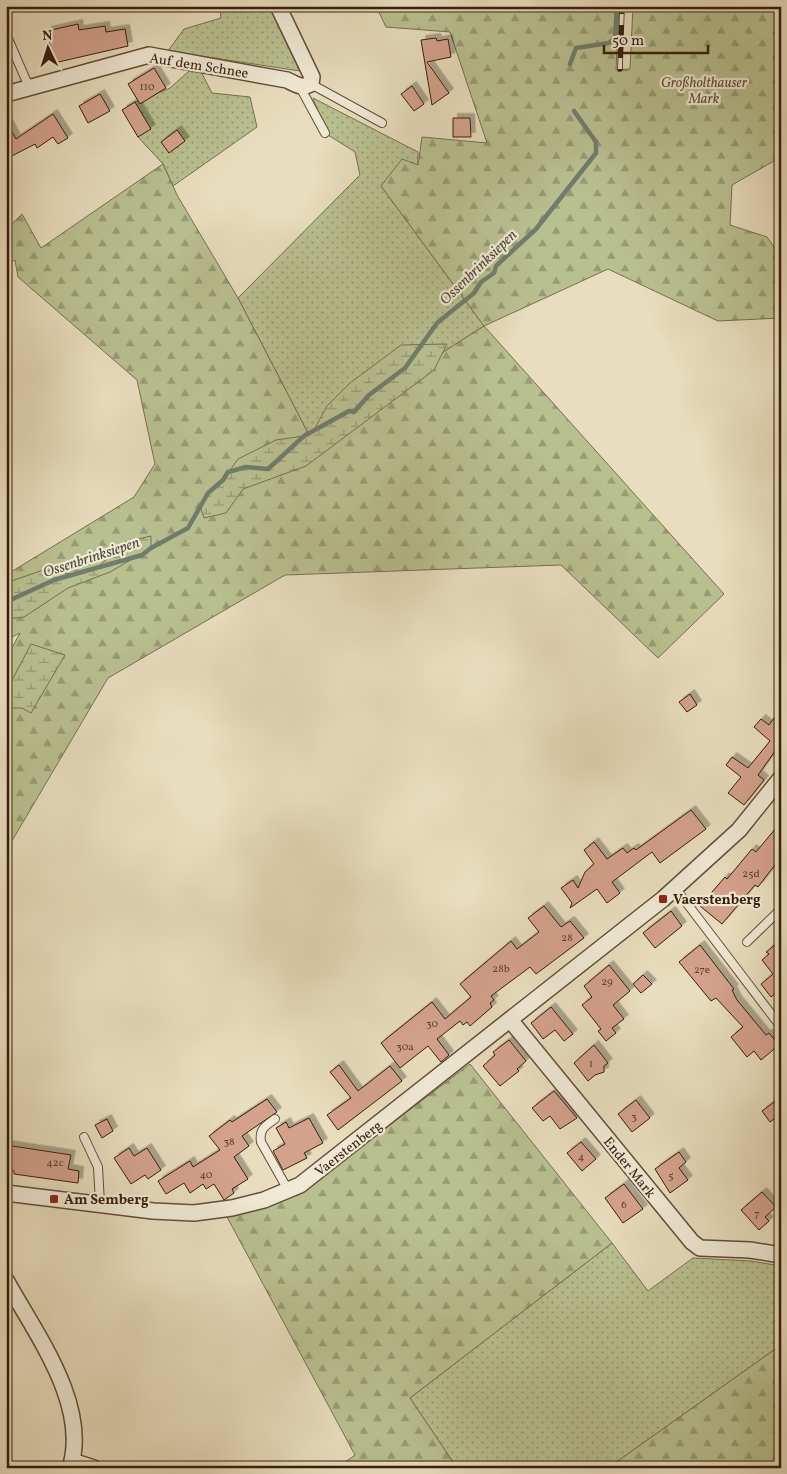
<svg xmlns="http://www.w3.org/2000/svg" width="787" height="1474" font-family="Vollkorn,serif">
  <defs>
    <pattern id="grass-dots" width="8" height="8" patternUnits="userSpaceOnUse" patternTransform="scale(1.25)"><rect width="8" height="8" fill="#b9c090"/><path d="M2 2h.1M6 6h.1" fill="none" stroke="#979b74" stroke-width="1.8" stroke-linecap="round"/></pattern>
    <pattern id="forest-firs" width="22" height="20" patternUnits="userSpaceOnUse" patternTransform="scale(1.25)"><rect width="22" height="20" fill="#b9c090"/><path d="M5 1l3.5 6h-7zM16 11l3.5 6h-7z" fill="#979b74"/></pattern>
    <pattern id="wetland-marsh" width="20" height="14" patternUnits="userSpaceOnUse" patternTransform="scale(1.25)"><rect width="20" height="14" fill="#b9c090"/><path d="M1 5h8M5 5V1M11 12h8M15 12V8" fill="none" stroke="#979b74"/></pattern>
    <filter id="shadow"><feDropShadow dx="4.5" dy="-4.5" stdDeviation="0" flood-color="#0004"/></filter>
  </defs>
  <rect width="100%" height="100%" fill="#e8ddbe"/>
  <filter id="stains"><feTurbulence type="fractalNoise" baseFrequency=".004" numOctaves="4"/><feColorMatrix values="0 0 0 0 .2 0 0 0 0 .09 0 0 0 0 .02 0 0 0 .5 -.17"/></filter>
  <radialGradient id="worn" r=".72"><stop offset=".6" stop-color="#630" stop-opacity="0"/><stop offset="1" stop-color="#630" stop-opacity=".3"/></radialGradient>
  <!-- grass -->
  <path fill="url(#grass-dots)" stroke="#786f4e" d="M220,6H269L300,71L168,51L184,29L221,18Z
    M197,64L212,93L250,97L257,127L173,186L163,164L138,137L135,102L170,88Z
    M313,98L418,152V165L381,186L484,326L310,437L238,298L360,175L355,152L325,133Z
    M612,1243L648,1291L693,1258L751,1261L781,1266V1345L608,1468H457L410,1398Z"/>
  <!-- forest -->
  <path fill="url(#forest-firs)" stroke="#786f4e" d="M376,6H619L616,70L630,69L633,6H781V157L732,185L730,225L767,237L781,257V318L718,321L608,269L484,326L724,594L658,658L561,565L285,575L108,678L6,851V659L20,633L6,640V575L134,497L155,464L137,380L18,277L15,260L6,265V230L22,214L41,248L163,164L177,195L238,298L310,437L484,326L381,186L402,159L418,165L422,137L487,143L450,32L386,27Z
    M470,1064L612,1243L410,1398L457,1468H337L355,1455L227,1217L271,1205L300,1193Z
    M781,1345V1468H608Z"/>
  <!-- wetland -->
  <path fill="url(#wetland-marsh)" stroke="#786f4e" d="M447,344L434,370L306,466L243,489L226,513L204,518L200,506L208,493L223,480L238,459L276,440L304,436L314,430L327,406L350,383L401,345Z
    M151,536V548L110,572L68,588L24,617L6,619V583L43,570L73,574L98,567L125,542Z
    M31,644L65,655L31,713L22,708H6V692Z"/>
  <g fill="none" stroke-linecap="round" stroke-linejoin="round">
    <!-- stream -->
    <path stroke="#707d6e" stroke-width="4.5" d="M570,64L576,48L609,43L615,38L617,6
      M6,602L54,580L142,555L151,548L188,528L208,493L223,480L228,472L246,467L268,469L304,436L349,411L354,412L369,395L405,368L437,323L474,293L481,282L494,273L496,266L536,229L596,153V142L574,111"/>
  </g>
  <!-- building -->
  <path fill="#d4a18d" stroke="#361e0b" filter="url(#shadow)" d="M78,24L79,30L105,26L106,32L125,29L128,46L54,63L47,31Z
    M436,38L437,41L448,39L451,57L427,62L449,93L432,105L421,40Z
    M154,68L166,88L140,104L128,84Z
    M412,86L424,104L414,111L401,94Z
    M100,94L110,111L88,123L79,106Z
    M135,102L151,129L138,137L122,110Z
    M53,114L68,138L58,144L53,137L37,148L35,144L6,159V120L16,139Z
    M453,118H470L471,137H453Z
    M177,130L185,141L169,153L161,142Z
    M690,694L697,705L687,712L679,702Z
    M774,718L781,724V749L778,747L758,775L764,780L744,805L728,793L741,777L726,765L732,757L748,768L770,741L754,727L761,719L769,725Z
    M691,810L706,829L660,863L652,852L612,882L620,893L607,903L597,889L570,908L572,903L561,888L573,880L578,888L585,872L594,864L584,850L594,842L607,859L623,848L627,853L634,848L636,850Z
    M781,822V857L758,887L755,885L722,924L700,906L725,877L727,879L752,849L756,852Z
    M544,906L561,927L570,921L584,938L536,974L530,967L491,996L494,1000L490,1003L492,1007L470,1026L467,1022L463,1025L460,1021L437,1039L449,1055L441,1062L428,1046L400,1068L381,1043L432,1002L445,1019L471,997L460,984L511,941L517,949L539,932L528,918Z
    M671,911L682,926L655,948L643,933Z
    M781,940V989L771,997L761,984L773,974L762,960L769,954L766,952Z
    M700,945L734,989L732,990L737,1000L766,1035L769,1033L779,1045L761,1060L754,1051L747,1057L731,1037L743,1027L716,998L711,1001L679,962Z
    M609,965L630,991L613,1005L624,1019L612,1028L616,1033L606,1041L598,1031L601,1029L582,1005L592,997L584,986Z
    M643,975L652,984L641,993L633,984Z
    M551,1007L573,1034L564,1041L555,1030L543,1039L531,1023Z
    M509,1040L526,1061L517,1069L519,1071L500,1086L483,1066L495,1055L493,1052Z
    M594,1045L608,1063L604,1066V1072L595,1075L588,1081L574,1063Z
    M339,1065L358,1091L390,1066L402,1081L338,1130L327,1115L351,1098L330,1072Z
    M554,1091L577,1118L560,1129L550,1116L543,1121L532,1108Z
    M781,1097V1114L770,1122L762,1111Z
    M267,1099L277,1112L242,1136L249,1146L234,1157L248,1179L232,1189L234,1193L224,1200L214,1184L206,1189L203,1184L190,1193L184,1183L166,1194L158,1181L190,1161L193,1167L220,1150L209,1136L230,1120L232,1122Z
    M636,1100L650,1118L632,1132L618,1114Z
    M309,1118L323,1143L304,1153L307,1158L283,1170L273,1151L285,1144L276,1128L286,1122L289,1128Z
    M107,1119L113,1131L102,1138L95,1125Z
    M581,1142L596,1159L582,1171L567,1153Z
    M6,1145L71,1155L68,1169L79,1171L78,1183L14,1174V1171L6,1169Z
    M129,1148L134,1156L147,1148L161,1170L148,1179L145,1175L131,1184L114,1158Z
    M679,1152L686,1162L679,1168L688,1180L670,1193L655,1169Z
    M624,1184L643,1209L623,1223L605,1198Z
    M762,1192L776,1207L765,1217L769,1221L759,1230L741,1210Z"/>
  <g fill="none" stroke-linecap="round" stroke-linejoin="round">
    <!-- lane casing -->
    <g stroke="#624e38" stroke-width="10">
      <path id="lane" d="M6,34L29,87
        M311,84L382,123
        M300,87L325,133
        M676,889L781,1027
        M747,942L781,909
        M275,1119C265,1126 259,1129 261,1142L288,1190
        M84,1137L98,1167L100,1204"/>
    </g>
    <!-- street casing -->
    <g stroke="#624e38" stroke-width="18">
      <path id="street" d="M6,94L149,55L287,80C295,84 302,89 311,84L312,77L278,6
        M511,1021L692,1242L700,1248L750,1250L781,1255
        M6,1193L153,1211L194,1213L232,1208L264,1200L300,1185L663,899L739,830L781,778
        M6,1280C35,1333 90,1405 70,1468
        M72,1461L94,1468"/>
    </g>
    <!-- lane -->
    <use href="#lane" stroke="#f0e9d5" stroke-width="8"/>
    <!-- street -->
    <use href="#street" stroke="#f0e9d5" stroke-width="15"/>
    <!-- rail casing -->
    <g stroke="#361e0b" stroke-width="5.5">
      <path id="rail" d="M620,69L622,6"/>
    </g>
    <!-- rail -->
    <use href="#rail" stroke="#f0e9d5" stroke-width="4" stroke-dasharray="11" stroke-linecap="butt"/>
  </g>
  <!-- markers -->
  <g fill="#8f2418" stroke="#f0e9d5" stroke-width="2">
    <rect x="658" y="894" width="10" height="10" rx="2.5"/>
    <rect x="49" y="1194" width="10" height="10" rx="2.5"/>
  </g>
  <g text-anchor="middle" stroke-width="4.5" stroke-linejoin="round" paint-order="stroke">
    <!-- number labels -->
    <g font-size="11" fill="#5e3f2c">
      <text x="147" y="90">110</text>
      <text x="751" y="877">25d</text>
      <text x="567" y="941">28</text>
      <text x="501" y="972">28b</text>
      <text x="702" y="973">27e</text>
      <text x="607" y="985">29</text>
      <text x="432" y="1027">30</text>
      <text x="405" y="1050">30a</text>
      <text x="591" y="1067">1</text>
      <text x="634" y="1120">3</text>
      <text x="229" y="1145">38</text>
      <text x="581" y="1160">4</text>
      <text x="55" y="1166">42c</text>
      <text x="206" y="1178">40</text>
      <text x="671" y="1179">5</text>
      <text x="624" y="1208">6</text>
      <text x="757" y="1217">7</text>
    </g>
    <!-- street labels -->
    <g font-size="14" fill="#361e0b" stroke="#f0e9d5">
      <text transform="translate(199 65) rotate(9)" y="5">Auf dem Schnee</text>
      <text transform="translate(348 1148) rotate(-38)" y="5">Vaerstenberg</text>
      <text transform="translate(630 1167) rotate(51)" y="5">Ender Mark</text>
    </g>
    <!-- park labels -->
    <g font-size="14" font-style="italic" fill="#5d4f33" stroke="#f0e9d5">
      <text x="704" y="87">Großholthauser<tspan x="704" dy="16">Mark</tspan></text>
    </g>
    <!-- poi labels -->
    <g font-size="14" font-weight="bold" fill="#361e0b" stroke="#f0e9d5" text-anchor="start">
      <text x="673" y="904">Vaerstenberg</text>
      <text x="64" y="1204">Am Semberg</text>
    </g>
    <!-- water labels -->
    <g font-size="15" font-style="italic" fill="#534d3d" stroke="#f0e9d5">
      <text transform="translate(478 267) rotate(-44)" y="5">Ossenbrinksiepen</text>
      <text transform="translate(91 557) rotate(-18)" y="5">Ossenbrinksiepen</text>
    </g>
  </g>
  <!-- margin -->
  <rect width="787" height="1474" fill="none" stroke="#e8ddbe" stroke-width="25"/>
  <rect x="8" y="8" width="772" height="1459" fill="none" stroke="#361e0b" stroke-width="2.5"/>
  <rect x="12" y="12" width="762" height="1449" fill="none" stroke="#361e0b"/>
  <!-- north arrow -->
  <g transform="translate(48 48) rotate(356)" stroke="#f0e9d5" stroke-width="4" paint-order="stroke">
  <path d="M0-4L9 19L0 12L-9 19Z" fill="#361e0b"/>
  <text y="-8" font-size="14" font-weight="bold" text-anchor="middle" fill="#361e0b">N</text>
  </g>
  <!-- scale -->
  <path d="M604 45v8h104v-8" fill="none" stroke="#361e0b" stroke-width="2.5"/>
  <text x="612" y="45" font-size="15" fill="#361e0b" stroke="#f0e9d5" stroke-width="4" paint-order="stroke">50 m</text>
  <rect width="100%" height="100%" filter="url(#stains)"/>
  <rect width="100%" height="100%" fill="url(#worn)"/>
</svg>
